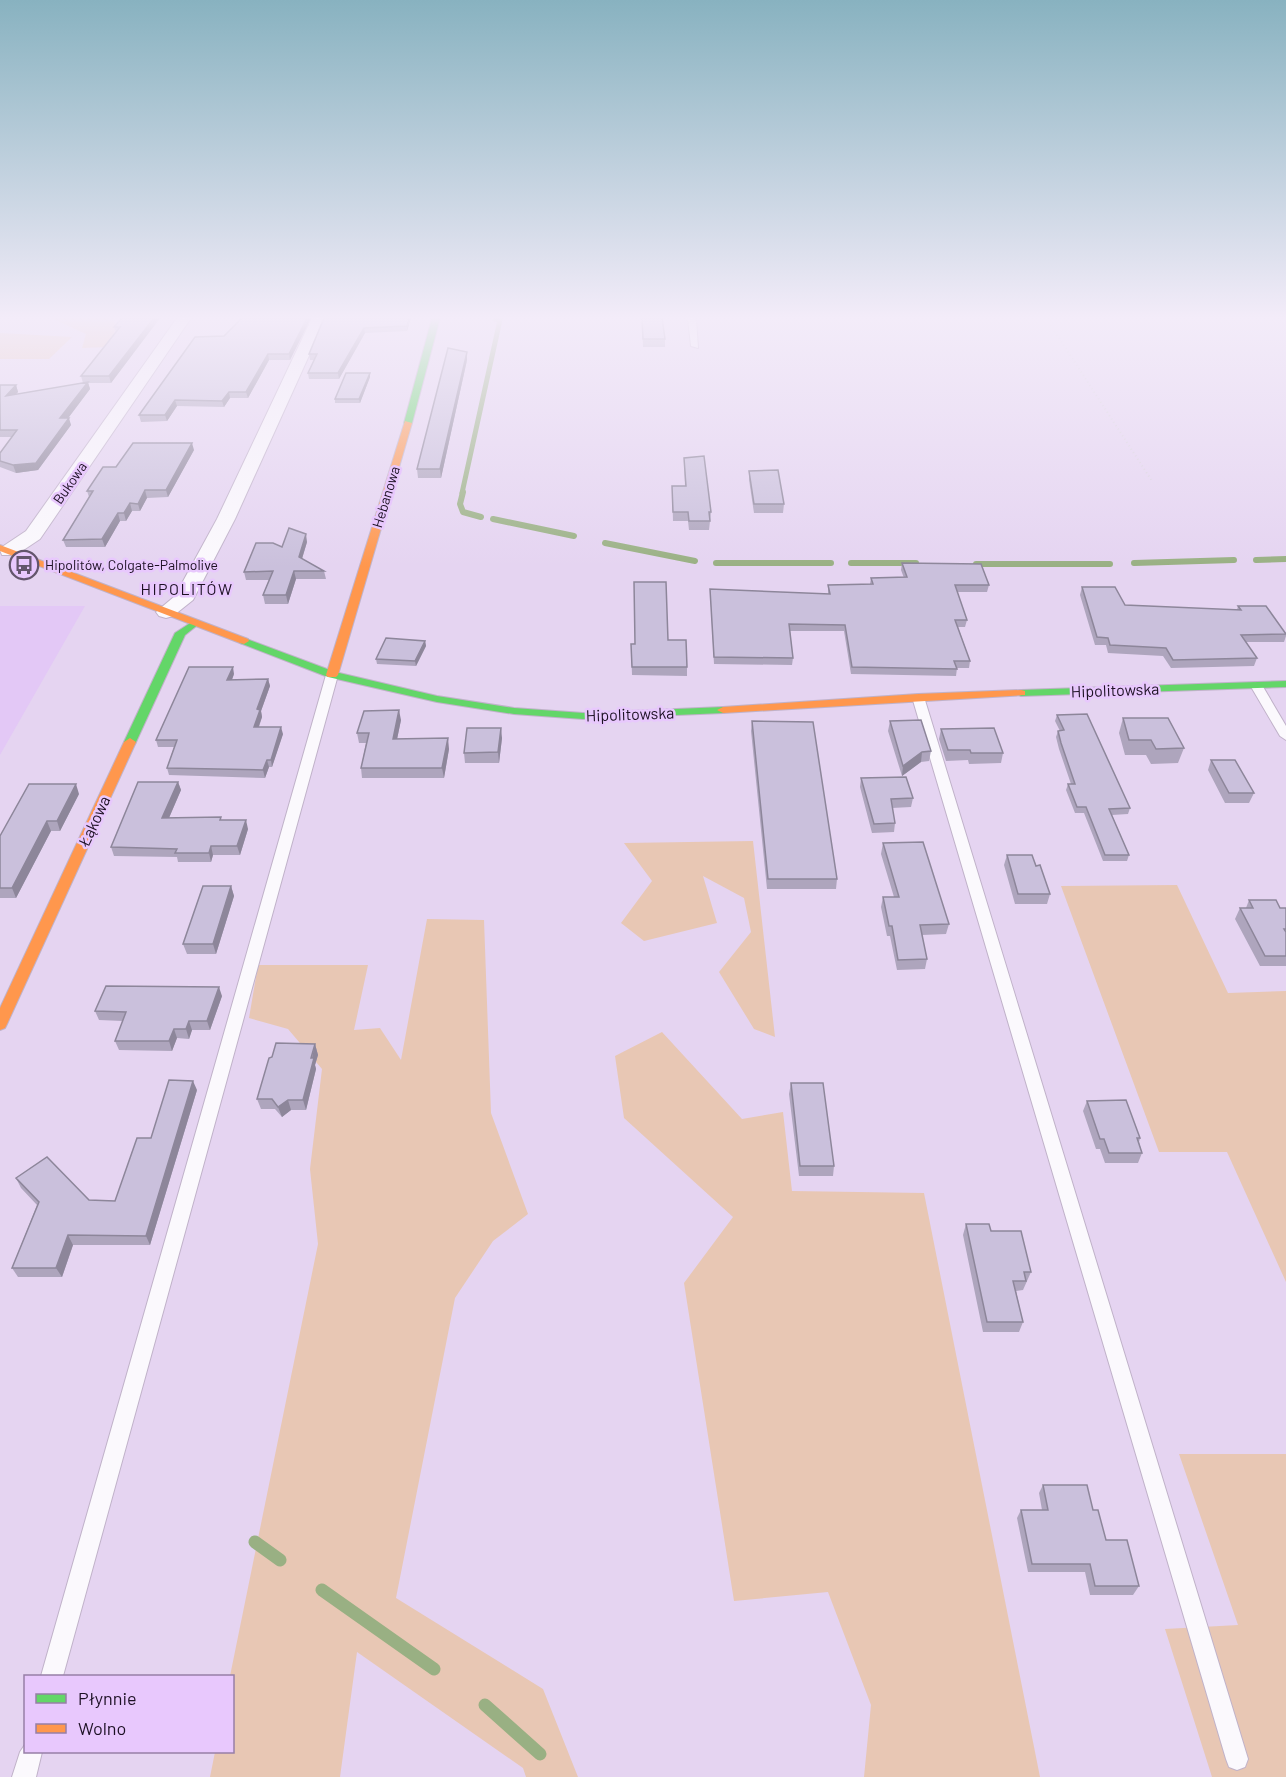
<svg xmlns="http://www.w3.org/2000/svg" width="1286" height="1777" font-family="Barlow,sans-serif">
  <rect width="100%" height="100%" fill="#e5d4f1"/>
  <!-- built -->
  <path fill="#e3c8f6" d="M0,606H85L0,755Z"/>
  <!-- green -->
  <path fill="#e8c7b4" d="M51,318H110L117,325L109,347L82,348L86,334Z
    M0,333L72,337L49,359H0Z
    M753,841L775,1037L754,1029L719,972L751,932L744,898L703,876L717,923L644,941L621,923L652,881L624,843Z
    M1177,885L1228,993L1286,991V1282L1227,1152H1159L1061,886Z
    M427,919L484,920L491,1113L528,1214L493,1241L455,1298L396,1598L543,1689L578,1777H526L523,1768L357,1652L340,1777H210L215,1752H232V1676H230L318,1244L310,1169L322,1069L288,1029L249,1018L258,965H368L354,1030L380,1028L401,1060Z
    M662,1032L742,1119L783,1112L792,1191L924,1193L1040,1777H864L871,1705L828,1592L734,1601L684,1283L733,1217L624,1118L615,1056Z
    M1179,1454H1286V1777H1212L1165,1629L1238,1625Z"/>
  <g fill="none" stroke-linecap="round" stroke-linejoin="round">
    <!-- stream-far2 -->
    <path stroke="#99b083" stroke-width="5" d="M462,493L500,320L495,319"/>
    <!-- stream-far1 -->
    <path stroke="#99b083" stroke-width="6" d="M463,492L460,504L463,512L481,517
      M493,519L574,536
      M605,543L695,561
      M1256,560L1286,559
      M716,563H831
      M851,563H916
      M1134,563L1234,560
      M976,564H1110"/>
    <!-- stream -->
    <path stroke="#99b083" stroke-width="13" d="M255,1542L280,1560
      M322,1590L434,1669
      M485,1705L540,1754"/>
    <!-- lane casing -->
    <g stroke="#c0b2c9" stroke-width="2">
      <path id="lane" d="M688,318H696L698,348L691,346Z
        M332,672L338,675L63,1676H41L326,675Z
        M1256,682L1262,685L1286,726V740L1280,736L1250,685Z
        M918,694L924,697L1248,1759L1245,1767L1237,1770L1229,1767L1226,1759L912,697Z
        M26,1743V1752H42L36,1777H12L20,1752Z"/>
    </g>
    <!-- street casing -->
    <g stroke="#c0b2c9" stroke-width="2">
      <path id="street" d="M177,318H191L40,539L16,555H2L0,550L2,547L26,531Z
        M312,318H326L235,519L193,600L173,616L166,618L159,616L156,612L175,596L217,519Z"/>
    </g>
    <!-- fast casing -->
    <g stroke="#c0b2c9" stroke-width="2">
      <path id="fast" d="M432,318H440L412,423L408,426L404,423Z
        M195,620L200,623L185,635L136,742L134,745H126L124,742L175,633Z
        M244,638L335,672L437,696L514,708L583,713L723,707L729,710L723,713L583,719L514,714L437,702L328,677L240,643L239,641Z
        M1286,681V687L1021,696L1015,693L1021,690Z"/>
    </g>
    <!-- slow casing -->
    <g stroke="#c0b2c9" stroke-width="2">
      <path id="slow" d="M405,421L412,423L338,675L336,677H328L326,675Z
        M0,545L248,639L249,641L244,644L240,643L0,551Z
        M1021,690L1025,691V695L723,713L717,710L723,707L918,694Z
        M130,738L136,742L7,1024L5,1028L0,1030V1008L124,742Z"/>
    </g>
    <!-- path -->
    <path stroke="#d9d3dd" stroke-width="2" stroke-dasharray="1 3" stroke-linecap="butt" d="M1046,318L1152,481"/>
    <!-- lane -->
    <use href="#lane" fill="#fbf9fd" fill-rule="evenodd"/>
    <!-- street -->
    <use href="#street" fill="#fbf9fd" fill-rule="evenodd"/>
    <!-- fast -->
    <use href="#fast" fill="#63d668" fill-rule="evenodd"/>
    <!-- slow -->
    <use href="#slow" fill="#ff974d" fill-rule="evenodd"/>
  </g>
  <!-- wall -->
  <path fill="#aea5bd" d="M122,318H160L111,383H88L90,389L68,418L71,425L38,470L16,473L0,467V453L12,437H0V385H16L18,392L16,394L83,383L81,376L116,332L114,327Z
    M311,318L290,360H269L248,398H230L224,407L177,406L167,421L141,422L139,415L224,336Z
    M324,318H411L407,331L365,333L339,379H309L308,373L314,360H310L309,354Z
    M642,318L665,339V347H643Z
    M467,360L441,478H418L417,469Z
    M370,377L360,403H335V399Z
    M194,450L168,497L147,498L140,511H132L126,521H120L105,547H66L63,540L89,497L87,491L116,467Z
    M684,458L711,512L709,530H689L688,521H673L672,486H685Z
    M749,471L784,504L783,513H754L749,480Z
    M307,542L302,559L324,571L326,579H296L288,604H265L263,595L269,580H246L244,572L282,547Z
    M902,563L989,585L987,592H957L967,620L965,627H958L970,661L969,668H957L956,676L851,674L844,631H790L793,658L792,665L714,664L710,589L828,594V585L870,584L871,578H904L901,570Z
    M1082,587L1125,605L1237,610L1238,606L1286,633V636L1284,642H1246L1257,658L1254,666L1171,668L1163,656L1108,653L1106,645H1095L1080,595Z
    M668,640L687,667V676L632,675L631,644Z
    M425,641L426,646L416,666L377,664L376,659Z
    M234,674L232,680L268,679L270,686L261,711L262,717L259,727L283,734L272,767H269L265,778L169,775L167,768L174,747H158L156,740Z
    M1057,715L1130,808L1128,814L1112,815L1129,855L1127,861H1103L1084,813H1075L1066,790L1068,784H1071L1059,749L1056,737L1058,731H1060L1055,721Z
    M1123,718L1184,748L1178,763L1151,764L1146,755H1125L1119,733Z
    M401,720L397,739L449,749L444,778H362L361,768L366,743H359L357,733Z
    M752,721L837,879L836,889H767L751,731Z
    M890,721L931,751L929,761L921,762L902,776L888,731Z
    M941,729L1003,753L1001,763L969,764L968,760L946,761L939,739Z
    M502,738L499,763H465L464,753Z
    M1211,760L1254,793L1249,803H1225L1208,770Z
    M861,778L913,798L911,807L892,808L895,823L894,832L872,833L860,787Z
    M178,782L181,790L169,818L221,817V820L248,829L240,855H213L211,862H178L177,857L114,856L111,847Z
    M79,794L60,831H51L16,898H0V836Z
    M883,843L949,924L946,934L922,935L927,959L925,969L897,970L890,936H887L881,907L883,897H894L881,854Z
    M1007,855L1036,866L1050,894L1047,904H1015L1004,865Z
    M231,886L234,896L216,954H187L183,944Z
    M1249,900L1280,908H1286V966H1260L1235,919L1240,908H1246Z
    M222,996L210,1030H192L189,1039L177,1038L172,1051L119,1050L115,1041L123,1021L99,1020L95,1011Z
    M315,1044L318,1055L315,1065L316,1069L306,1110H291L282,1117L275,1109H261L257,1099L272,1057Z
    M791,1083L834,1166L833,1176H799L789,1094Z
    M197,1090L150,1245H73L62,1277H18L12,1268L37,1205L21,1188L16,1178L89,1200L115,1201L151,1138Z
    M1087,1101L1140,1138L1139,1142L1142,1153L1138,1163H1105L1100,1149H1096L1083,1111Z
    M966,1224L991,1231L1031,1272L1023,1290L1016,1291L1023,1322L1019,1332H983L963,1235Z
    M1043,1485L1093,1510L1106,1540L1139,1586L1133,1595H1090L1085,1572H1028L1017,1518L1021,1510H1042L1039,1493Z"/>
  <!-- shaded-wall -->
  <path fill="#8d869a" d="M154,318H160L111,383L109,376Z
    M307,318H311L290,360L289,354Z
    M409,318H411L407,331V326Z
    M364,328L365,333L339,379L338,373Z
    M467,352V360L441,478L440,469Z
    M268,354L269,360L248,398L246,392Z
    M370,373V377L360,403L359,399Z
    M88,382L90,389L63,425L60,418Z
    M16,385L18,392L8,403L6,396Z
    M229,392L230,398L224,407L222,401Z
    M175,400L177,406L167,421L165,415Z
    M69,418L71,425L38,470L16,473L13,465Z
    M192,443L194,450L168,497L166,490Z
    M145,490L147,498L140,511L138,504Z
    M130,503L132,511L126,521L124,513Z
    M118,513L120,521L105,547L102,539Z
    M306,534L307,542L300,565L299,557Z
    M294,571L296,579L288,604L286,595Z
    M425,641L426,646L416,666L415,661Z
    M233,667L234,674L229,687L227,680Z
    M268,679L270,686L261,711L262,717L256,734L254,727L257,709Z
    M399,710L401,720L395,749L393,739Z
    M281,727L283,734L272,767L271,760Z
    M501,728L502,738L499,763L498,752Z
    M448,738L449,749L444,778L442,768Z
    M922,752L921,762L902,776L903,766Z
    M267,760L269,767L265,778L263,770Z
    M178,782L181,790L165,827L162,818Z
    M76,784L79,794L60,831L57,821Z
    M246,820L248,829L240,855L237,846Z
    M47,821L51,831L16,898L12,888Z
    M211,846L213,855L211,862L209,853Z
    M231,886L234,896L216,954L213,944Z
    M219,987L222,996L210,1030L207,1021Z
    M189,1021L192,1030L189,1039L186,1029Z
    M174,1029L177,1038L172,1051L169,1041Z
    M315,1044L318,1055L315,1065L316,1069L306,1110L303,1100Z
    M193,1081L197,1090L150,1245L146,1236Z
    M288,1100L291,1110L282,1117L278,1107Z
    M68,1235L73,1245L62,1277L56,1268Z"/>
  <!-- building -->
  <path fill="#cac0dc" stroke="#8d869a" stroke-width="1.5" d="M122,318H154L109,376H81L120,327H114Z
    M242,318H307L289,354H268L246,392H229L222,401L175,400L165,415H139L195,337L224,336Z
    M324,318H409L407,326L364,328L338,373H308L317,354H309Z
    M642,318H662L665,339H643Z
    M448,348L467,352L440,469H417Z
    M346,373H370L359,399H335Z
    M88,382L60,418H69L36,463L13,465L0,461V453L17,430H0V385H16L6,396Z
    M133,443H192L166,490H145L138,504L130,503L124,513H118L102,539L63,540L93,491H87L103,467H116Z
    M704,456L711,512H709L710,521H689L688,512H673L672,486H686L684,458Z
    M778,470L784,504H754L749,471Z
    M289,528L306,534L299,557L324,571H294L286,595H263L273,571L244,572L256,543H273L282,547Z
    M902,563L981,564L989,585H955L967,620H955L970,661H954L957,669L852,667L845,625L789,624L793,658L714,657L710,589L830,594L828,585L873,584L871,578L907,577Z
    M634,582H666L668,640H686L687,667H632L631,644H635Z
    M1082,587H1115L1125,605L1241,610L1238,606H1266L1286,634L1241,635L1257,658L1173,660L1166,648L1110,645L1108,638L1097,637Z
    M386,638L425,641L415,661L376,659Z
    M189,667H233L227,680L268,679L257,709L260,710L254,727H281L271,760H267L263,770L167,768L177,740H156Z
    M399,710L393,739L448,738L442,768H361L369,733H357L364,711Z
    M1087,714L1130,808L1109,809L1129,855H1105L1086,807H1077L1068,784H1075L1061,743L1058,731L1064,730L1057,715Z
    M1123,718H1168L1184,748L1156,749L1151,740H1129Z
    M921,720L931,751L922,752L903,766L890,721Z
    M752,721L813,722L837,879H768Z
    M467,728H501L498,752L464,753Z
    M994,728L1003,753H971L970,750H948L941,729Z
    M1211,760H1235L1254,793H1229Z
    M906,777L913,798L891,799L895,823L874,824L861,778Z
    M138,782H178L162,818L221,817L220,820H246L237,846H211L209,853H175L177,849L111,847Z
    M29,784H76L57,821H47L12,888H0V836Z
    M923,842L949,924L920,925L927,959L898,960L892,926H889L883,897H899L883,843Z
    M1007,855H1032L1036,866L1040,865L1050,894H1018Z
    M203,886H231L213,944H183Z
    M1249,900H1276L1280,908H1286V929H1284L1286,932V956H1265L1240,908H1253Z
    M106,986L219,987L207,1021H189L186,1029H174L169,1041H115L126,1012L95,1011Z
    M276,1043L315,1044L311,1058H314L303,1100H288L278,1107L272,1099H257L269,1058L272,1057Z
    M169,1080L193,1081L146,1236L68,1235L56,1268H12L39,1202L16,1178L47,1157L89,1200L115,1201L137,1138H151Z
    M791,1083H823L834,1166H800Z
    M1126,1100L1140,1138H1137L1142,1153H1109L1104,1139H1100L1087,1101Z
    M966,1224H989L991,1231H1021L1031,1272H1024L1026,1281H1013L1023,1322H987Z
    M1043,1485H1087L1093,1510H1098L1106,1540H1127L1139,1586H1095L1090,1564H1032L1021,1510H1048Z"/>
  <!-- sky -->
  <linearGradient id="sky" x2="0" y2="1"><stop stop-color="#88b2c0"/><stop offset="0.56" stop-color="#f3ecf9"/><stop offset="1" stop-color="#f3ecf9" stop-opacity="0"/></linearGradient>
  <rect width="1286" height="567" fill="url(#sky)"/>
  <!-- icons -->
  <defs>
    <g id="bus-ring" transform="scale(1.5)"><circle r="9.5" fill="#e8c8fd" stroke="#63556c" stroke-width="1.5"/><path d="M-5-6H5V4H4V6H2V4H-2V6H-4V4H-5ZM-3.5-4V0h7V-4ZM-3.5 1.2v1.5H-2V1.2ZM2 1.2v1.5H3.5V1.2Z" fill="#63556c"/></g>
  </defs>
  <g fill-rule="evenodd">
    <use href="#bus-ring" x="24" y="565"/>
  </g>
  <g text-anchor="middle" stroke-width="5" stroke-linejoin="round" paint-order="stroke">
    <!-- far-street labels -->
    <g font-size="14" fill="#1d1124" stroke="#e8c8fd">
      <text transform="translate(70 483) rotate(-55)" y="5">Bukowa</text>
      <text transform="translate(386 497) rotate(-73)" y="5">Hebanowa</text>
    </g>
    <!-- far-poi labels -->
    <g font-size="14" fill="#1d1124" stroke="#e8c8fd" text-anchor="start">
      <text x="45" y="570">Hipolitów, Colgate-Palmolive</text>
    </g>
    <!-- far-quarter labels -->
    <g font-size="16" letter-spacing="1.5" fill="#1d1124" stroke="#e8c8fd">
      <text x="187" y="595">HIPOLITÓW</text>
    </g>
    <!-- street labels -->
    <g font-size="16" fill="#1d1124" stroke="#e8c8fd">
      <text transform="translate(1115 690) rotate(-2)" y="6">Hipolitowska</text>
      <text transform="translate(630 714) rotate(-2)" y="6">Hipolitowska</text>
      <text transform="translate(94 821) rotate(-65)" y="6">Łąkowa</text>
    </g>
  </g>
  <!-- legend -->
  <rect x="24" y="1675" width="210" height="78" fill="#e8c8fd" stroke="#977fa6" stroke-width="1.5"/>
  <rect x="36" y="1694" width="30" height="9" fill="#63d668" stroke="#977fa6" stroke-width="1.5"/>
  <text x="78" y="1705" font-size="18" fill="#1d1124">Płynnie</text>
  <rect x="36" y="1724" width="30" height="9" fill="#ff974d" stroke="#977fa6" stroke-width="1.5"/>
  <text x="78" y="1735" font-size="18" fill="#1d1124">Wolno</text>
</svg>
